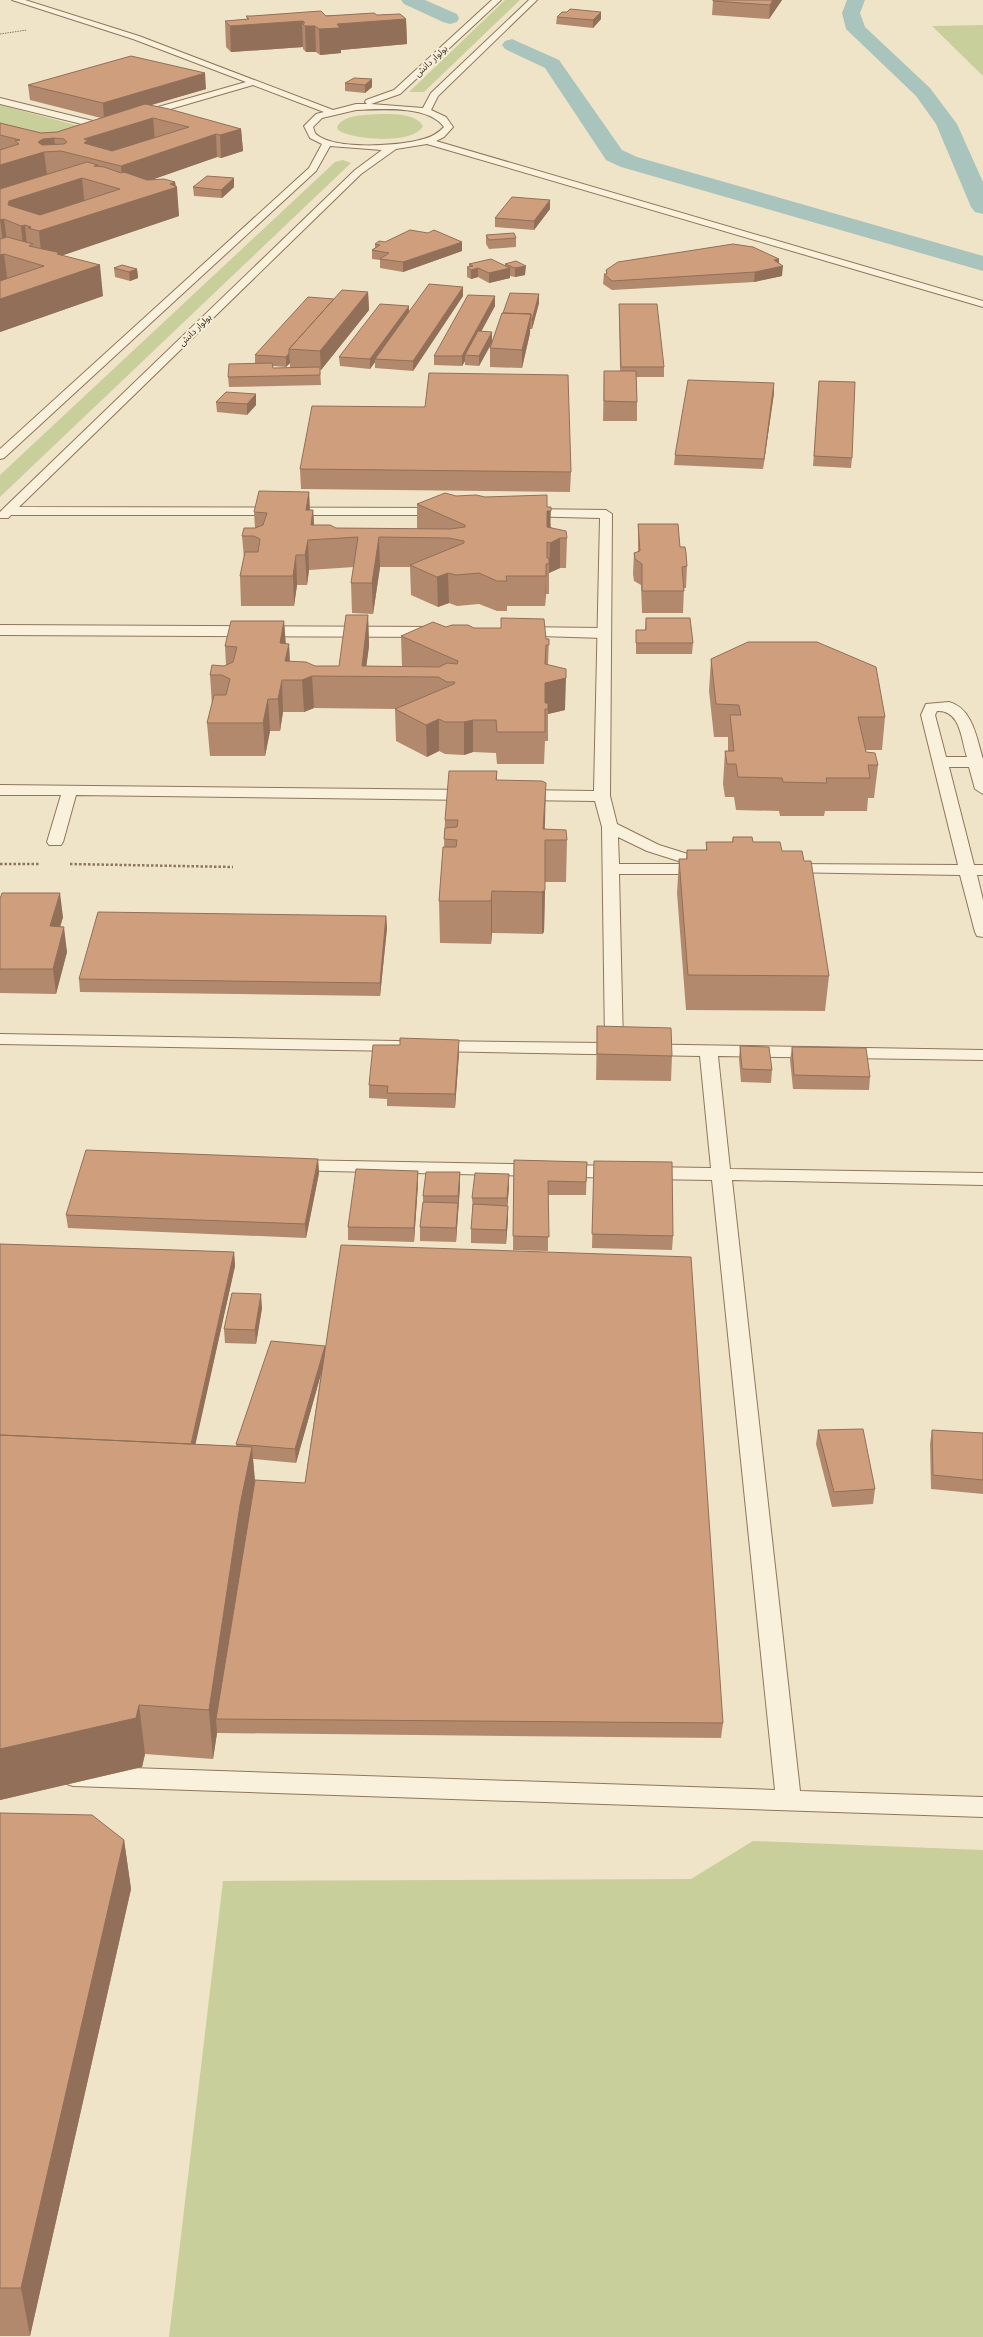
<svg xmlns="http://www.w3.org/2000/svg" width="983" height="2337" font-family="'PT Serif','Noto Sans Arabic',serif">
  <rect width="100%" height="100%" fill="#f0e4c8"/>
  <!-- green -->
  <path fill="#c9cf9b" d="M505,0H520L424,92H409Z
    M983,25V76L932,26Z
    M0,105L83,127L28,144L0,137Z
    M380,114C392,114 416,113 423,126C414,145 352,140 338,130L337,127C343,114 367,115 380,114Z
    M343,160L351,163L0,497V475L335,162Z
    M753,1841L983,1850V2337H169L223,1881L691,1879Z"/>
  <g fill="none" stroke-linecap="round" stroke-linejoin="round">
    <!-- canal -->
    <path fill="#a9c4bc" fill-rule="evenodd" d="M401,0H425L457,14L459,18L457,22L450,24L443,22L404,4Z
      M847,0H865L860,13L865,27L930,88L957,124L983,182V214L975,212L971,207L936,124L916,96L846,29L842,13Z
      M512,39L559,60L622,150L637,157L983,256V271L621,167L606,160L545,68L505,49L502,45L505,41Z"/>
    <!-- lane casing -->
    <g stroke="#8d765c" stroke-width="2">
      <path id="lane" d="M12,0H25L139,36L333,110L356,104H367L365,102L366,100L394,90L492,0H501L400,94L371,104L423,108L431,93L529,0H537L438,96L431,110L446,117L453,127L444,137L436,141L983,301V307L427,144L396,149L361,174L19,507L443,508L449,512L447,515H11L8,518H0V512L4,508L355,170L382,150L330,146L316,171L4,458L0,459V449L309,168L322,144L310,138L304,126L316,114L324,112L253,85L143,117H137V113L246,82L133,39ZM356,110C381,109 428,105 444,127C438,133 432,137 423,139C402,146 331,151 315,133L313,127L322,118Z
        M0,98L105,124L106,126L102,129L0,104Z
        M526,509L606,510L612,514L610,796L617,824L659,845L707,860L708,865L713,869L711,872L705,874H619L623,1044L983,1050V1060L718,1056L730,1169L983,1173V1185L732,1180L800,1791L983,1797V1817L73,1786L64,1783L61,1776L64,1769L73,1766L775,1790L712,1180L646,1179L639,1177L636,1173L639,1169L646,1167L711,1168L700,1056L432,1051L426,1050L423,1046L426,1042L432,1041L605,1043L602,827L595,801L519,800L514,798L511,795L514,792L519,790L594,791L600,518L522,516L520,513ZM618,837L647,851L688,864H619Z
        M949,702C973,708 977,740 983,759C983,769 983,784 983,794L975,789L969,767H949L974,865H983V875H977L983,900V937L977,936L975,932L960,875L781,872L779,869L781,866L787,864L958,865L921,715L926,704ZM937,711C961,710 961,739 967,757H946L935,715Z
        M0,785L473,790L478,792L481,795L478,798L473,800L76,795L63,842L61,845H49L47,842L61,795H0Z
        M0,1034L398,1041L404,1042L407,1046L404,1050L398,1051L0,1044Z
        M293,1160L620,1166L627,1168L630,1172L627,1176L620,1178L286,1170L284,1166L286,1162Z"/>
    </g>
    <!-- street casing -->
    <g stroke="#8d765c" stroke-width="2">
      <path id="street" d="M0,625L441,627L447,629L449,632L447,635L441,637L0,635Z
        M515,627L603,628L609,630L611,633L609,636L603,638L509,635L507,632L509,629Z"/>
    </g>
    <!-- path-far1 -->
    <path stroke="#8d765c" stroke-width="1" stroke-dasharray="1.5 1" stroke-linecap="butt" d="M0,34L27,30"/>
    <!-- path -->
    <path stroke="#8d765c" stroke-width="2.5" stroke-dasharray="2.5 2" stroke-linecap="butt" d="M0,864H39
      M70,864L233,867"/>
    <!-- lane -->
    <use href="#lane" fill="#faf1dc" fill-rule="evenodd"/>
    <!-- street -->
    <use href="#street" fill="#faf1dc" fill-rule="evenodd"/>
  </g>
  <!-- wall -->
  <path fill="#b2896c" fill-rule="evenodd" d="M713,0H782L769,19L712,15L713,1Z
    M377,15L406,19L407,44L341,50V53L320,55L316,52H306L303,49V47L231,52L226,47L225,21L247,19L246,16Z
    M557,17L601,19L593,28L556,24Z
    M372,79V87L365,93L345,91V83Z
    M28,85L206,89L150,105L241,129L243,151L221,158L217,157L150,180L175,182L179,216L62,255L103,296L0,332V123L41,133L57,132L101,118L30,100Z
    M234,178V187L222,198L194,196L193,187Z
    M550,209L534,230L495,227V218Z
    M486,235L516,238V247L489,249L486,244Z
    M385,242L462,251L403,272L380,268V260L372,259V250L375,248V244Z
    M516,261L525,275L515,277L510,276V278L489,283L478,277L471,279L467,277V267H469V264L505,266V264Z
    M779,264L782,276L754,282L612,290L603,284L604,274H606V270Z
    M114,268L137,269L138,278L130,281L115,277Z
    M463,287V296L413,371L375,368V362L370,369L340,366L339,357L409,312Z
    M368,292L369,310L321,370H320L321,385L229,387L228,377L255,363V355L334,299ZM290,363V368H273V366L286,367Z
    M539,294V303L532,329H530V333L522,368L490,367V348L492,343L479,366L465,365V361L462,366L434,365V356L495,296V306L481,332L492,342L503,313Z
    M619,304L664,367V377H636L637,402V421H603L604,371H620Z
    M819,381L852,458L851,468L813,466Z
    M774,393L763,469L674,465L675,455Z
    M256,394V405L247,415L217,412L216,402Z
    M425,407L571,472L570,492L301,489L300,469Z
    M309,492L310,510H313L314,525L336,528L417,529V504L456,496L485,497L547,507L551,527L567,538L566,568H560L549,573V594H546L545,606H507V611H497L479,604L457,606L449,603L438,607L411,595L410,567H380L373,614L352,613L351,583L354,567L309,570L307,585H297L294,606H241L240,576L244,558L242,536L255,528L254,512Z
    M638,524L680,547L687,566L686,588H684L683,613H642L641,585L634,581L633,574L634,553L638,552Z
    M368,615L369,646L366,666L402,667L401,636L446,627L474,628L549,639L548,665L565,710L548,714V741H545L544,764H497L496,753L473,752L464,755L445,754L439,751L427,757L396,741L395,709H396L314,708L304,712H283L280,731H270L265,756H210L207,723L212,705L210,675L226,665L225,646L284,621L286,644H289L290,662L315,666H339Z
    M646,618L693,643L692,654H636V630H645Z
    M711,659L885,717L882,750H866V752L878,765L874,798H868L867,811H825L824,816H780L779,811L736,810L734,797H725L723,784L725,751H728V737H714L709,691Z
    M497,771V780L545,829L567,840L566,882H545L544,932L542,934L492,933L491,944L440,943L439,901L444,847L445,820Z
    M733,837L753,842L782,851L804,861L829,976L825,1011L686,1010L677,893L679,859H686L687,850H706V842H732Z
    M0,899L63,917L60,927L67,952L56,994L0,993Z
    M386,916L387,928L380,996L80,992L79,979Z
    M597,1026L672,1056L671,1081L596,1080Z
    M740,1046L772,1070L771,1083L741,1082L739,1059Z
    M792,1047L870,1077L869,1090L793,1089L790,1060Z
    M459,1053L455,1108L387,1106V1099L369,1098V1085Z
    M318,1159L319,1173L306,1238L68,1228L66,1215Z
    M514,1160L587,1162L586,1195H548V1251L513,1250Z
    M594,1161L673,1236L672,1250L592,1248Z
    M418,1171V1184L414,1242L348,1240V1227Z
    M460,1172V1186L456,1242L420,1241V1227L423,1202V1196Z
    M509,1187L507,1206L508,1219L506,1244L471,1243V1229L473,1211L472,1198Z
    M0,1244L234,1252L235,1266L195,1444L236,1446V1444L325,1346V1351L723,1723L721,1738L217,1733L213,1759L145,1754L142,1767L0,1800ZM321,1374L305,1483L255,1480L253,1459L296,1463Z
    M262,1308L256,1344L225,1343L224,1329Z
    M818,1430L875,1489L873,1504L832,1507L816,1444Z
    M932,1430L983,1433V1494L931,1489L930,1444Z
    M0,1813L124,1840L131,1889L30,2336H0Z"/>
  <!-- shaded-wall -->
  <path fill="#916f58" d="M773,0H782L769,19L770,5Z
    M601,12V19L593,28V20Z
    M406,19L407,44L341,50V53L320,55L319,29L337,24Z
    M303,21V25L302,23L303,47L231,52L230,26Z
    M305,26H315L316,52H306Z
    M205,73L206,89L104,119L103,103Z
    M372,79V87L365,93V85Z
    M153,118L155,141L85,157L84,139Z
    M241,129L243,151L221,158L220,135Z
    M216,134L217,157L123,190L121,166Z
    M54,138L56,151L44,152L47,175L0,189V165L43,139Z
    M82,178L85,208L25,225L28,255L24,257L21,226L8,205L9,201Z
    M234,178V187L222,198L221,190Z
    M175,182L176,187H177L179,216L61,256L100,265L103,296L0,332V299L59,279L42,262L39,231Z
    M550,200V209L534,230V221Z
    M4,219L8,249L4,250L0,220Z
    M462,242V251L403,272V262Z
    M4,254L8,285L0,288V255Z
    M779,259V267L783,266L782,276L754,282L755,272L774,260Z
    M526,266L525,275L515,277V268Z
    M478,268V277L471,279V270Z
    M510,268V278L489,283V273Z
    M137,269L138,278L130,281L129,272Z
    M463,287V296L413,371V361Z
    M368,292L369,310L321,370L320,351Z
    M539,294V303L532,329V320Z
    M495,296V306L468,355H465V361L462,366V356Z
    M409,306V315L375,359V362L370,369V359Z
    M531,314L530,333L522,368V350Z
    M492,332V342L479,366V356Z
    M289,353L290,363L286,367V357Z
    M774,383V393L763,469L764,459Z
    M256,394V405L247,415V404Z
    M309,492L310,521L306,510Z
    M551,507L550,536L546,541L547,511Z
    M313,510L315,539L311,525Z
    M379,537L380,567L373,614L372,583Z
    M560,538V568L549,573L550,543Z
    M308,540L309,570L307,585L305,555Z
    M296,555L297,585L294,606L293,576Z
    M546,564V594L545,606L546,576Z
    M448,573L449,603L438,607L437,577Z
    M368,615L369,646L365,677L362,666Z
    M284,621L286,652L280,643Z
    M289,644L290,675L285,661Z
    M546,645V676L566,678L565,710L548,714V709H545V664Z
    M312,676L314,708L304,712L302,680Z
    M282,680L283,712L280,731L278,699Z
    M268,699L270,731L265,756L263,723Z
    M439,719V751L427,757L426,725Z
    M473,720V752L464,755V722Z
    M546,783L545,824L543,870V829Z
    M545,890L544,932L542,934V892Z
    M492,891V933L491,944V901Z
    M60,893L63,917L53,951L50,926Z
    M386,916L387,928L380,996V983Z
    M64,927L67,952L56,994L53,969Z
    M459,1040V1053L455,1108V1094Z
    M318,1159L319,1173L306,1238L305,1224Z
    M418,1171V1184L414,1242V1228Z
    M460,1172V1186L456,1242V1228Z
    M509,1174V1187L507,1212V1198Z
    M508,1206V1219L506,1244V1230Z
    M234,1252L235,1266L192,1460L191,1446Z
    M261,1294L262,1308L256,1344L255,1330Z
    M325,1346V1360L296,1463L295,1449Z
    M252,1447L256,1495L216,1719L217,1733L213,1759L209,1710L240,1505Z
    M139,1705L145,1754L142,1767L0,1800V1749Z
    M124,1840L131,1889L30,2336L21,2288Z"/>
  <!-- building -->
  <path fill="#cf9f7d" stroke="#916f58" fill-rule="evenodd" d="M713,0H773L770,5L713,1Z
    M570,9L601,12L593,20L557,17L562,12H567Z
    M321,11L326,16L374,13L377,15L400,14L406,19L337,24L340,28L319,29L315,26H305L302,23H305L303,21L230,26L225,21L249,19L246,16H252Z
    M131,56L205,73L103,103L28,85Z
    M354,78L372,79L365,85L345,83Z
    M145,104L169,109L241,129L220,135L216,134L121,166L61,151L44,152L0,165V150L19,144L15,141L20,140L0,135V123L41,133L57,132ZM153,118L189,127L112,151L84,143L88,140L84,139ZM54,138L64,139L67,142L64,144L42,145L38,142L43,139Z
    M87,162L98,165L94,166L104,167L121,173L124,172L147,180L164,179L175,182L170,184L177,187L39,231L28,228L31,227L25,225L21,226L4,219L0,220V189ZM82,178L120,189L40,215L8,205L9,201Z
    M207,176L234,178L221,190L193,187Z
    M512,197L550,200L534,221L495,218Z
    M410,230L428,233L434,230L462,242L403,262L380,259L389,253L372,250L380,245L375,244L379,241L385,242Z
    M514,233L516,238L489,240L486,235Z
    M7,237L33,244L29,246L61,253L57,254L100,265L0,299V281L44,266L4,254L0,255V239Z
    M733,244L753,247L779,259L774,260L783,266L755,272L612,281L604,274H607L606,270L618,262Z
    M491,259L510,268L489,273L478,268L471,270L467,267L473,266L469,264Z
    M516,261L526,266L515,268L505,264Z
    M122,265L137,269L129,272L114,268Z
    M429,284L463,287L413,361L375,359Z
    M342,290L368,292L320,351L289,349Z
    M510,293L539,294L532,320H531V314L503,313Z
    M468,295L495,296L462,356H434Z
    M308,297L334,299L289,349V353L286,357L255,355Z
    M380,304L409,306L370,359L339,357Z
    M619,304H657L664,367H621Z
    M502,313L531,314L522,350L490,348Z
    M478,331L492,332L479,356L465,355Z
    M272,363L273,368L320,367V375L228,377L229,364Z
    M604,371H636L637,402L604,401Z
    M429,373L568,375L571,472L300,469L312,406L425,407Z
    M688,380L774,383L764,459L675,455Z
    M819,381L855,382L852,458L814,456Z
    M226,392L256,394L247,404L216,402Z
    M259,491L309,492L306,510H313L311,525H330L336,528L450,529L465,527V525L417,504L445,493L456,496L476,495L485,497L547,495V507H551V511H547V527L566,531L567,538H560L550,543L547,542V558H549V564H546V576H506L507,581H497L479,573L456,575L448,573L437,577L410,565L464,543V541L449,538L379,537L372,583H351L358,537L308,540L305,555H296L293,576H240L245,552H258L260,539L254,536H242L244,528H255L263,525L267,513L254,512Z
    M638,524H678L680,547H685L686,553L687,566L682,567L684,591H642V564L635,559L634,553L640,551Z
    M346,615H368L362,666L439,667L447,663L457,664L458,661L401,636L433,622L446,627L452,625H468L474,628H501V618L544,619L546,639H549V645H546L545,664L566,669V678L545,683V703H548V709H545V732H497L496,720H473L464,722H445L439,719L426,725L395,709L454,684L455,682H447L438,677L312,676L302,680H282L278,699H268L263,723H207L214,695H226L230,679L222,675H210L212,665L224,666L233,662L237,647L225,646L231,621H284L280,643L289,644L285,661L306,662L315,666H339Z
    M646,618H690L693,643H636V630H646Z
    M748,642H817L876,667L885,717H858L866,752L875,753L878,765H868L870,778H826L827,783L783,782L782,778L738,777L736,764H727L725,751H734L730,715H741L739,705L716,704L711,659Z
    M449,771H497L496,780L542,781L546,783L543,829L566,830L567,840H545V890L542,892L492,891L491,901H439L443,847H456L457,840L444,839L445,828L457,827L458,820H445Z
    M733,837H752L753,842H780L782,851H802L804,861H811L829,976L688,975L679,859H687V850H707L706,842H733Z
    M2,893H60L50,926L64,927L53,969H0V899Z
    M98,912L386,916L380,983L79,979Z
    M597,1026L671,1028L672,1056L597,1054Z
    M400,1038L459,1040L455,1094L387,1093L388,1086L369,1085L373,1045H400Z
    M740,1046L769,1047L772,1070L742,1069Z
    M792,1047L866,1048L870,1077L794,1075Z
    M86,1150L318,1159L305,1224L66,1215Z
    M514,1160L587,1162L586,1182L548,1181L549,1237L513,1236Z
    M594,1161L672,1162L673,1236L592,1234Z
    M356,1169L418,1171L414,1228L348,1227Z
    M426,1172H460L458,1196H423Z
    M475,1173L509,1174L507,1198H472Z
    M423,1202L458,1203L456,1228L420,1227Z
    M473,1204L508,1206L506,1230L471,1229Z
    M0,1244L234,1252L191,1444L0,1435Z
    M341,1245L691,1257L723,1723L216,1719L255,1480L305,1483Z
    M232,1293L261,1294L255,1330L224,1329Z
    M271,1341L325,1346L295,1449L236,1444Z
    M863,1429L875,1489L834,1492L818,1430Z
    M932,1430L983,1433V1480L933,1475Z
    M0,1435L252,1447L240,1505L209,1710L139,1705L136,1718L0,1749Z
    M0,1813L92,1815L124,1840L21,2288H0Z"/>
  <g text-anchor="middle" stroke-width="4" stroke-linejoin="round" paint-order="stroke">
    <!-- far-street labels -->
    <g font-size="9" fill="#3d2e20" stroke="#f7eed8">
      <text transform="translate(431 61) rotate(-43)" y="3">بولوار دانش</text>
      <text transform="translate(195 330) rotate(-44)" y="3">بولوار دانش</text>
    </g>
  </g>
</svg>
